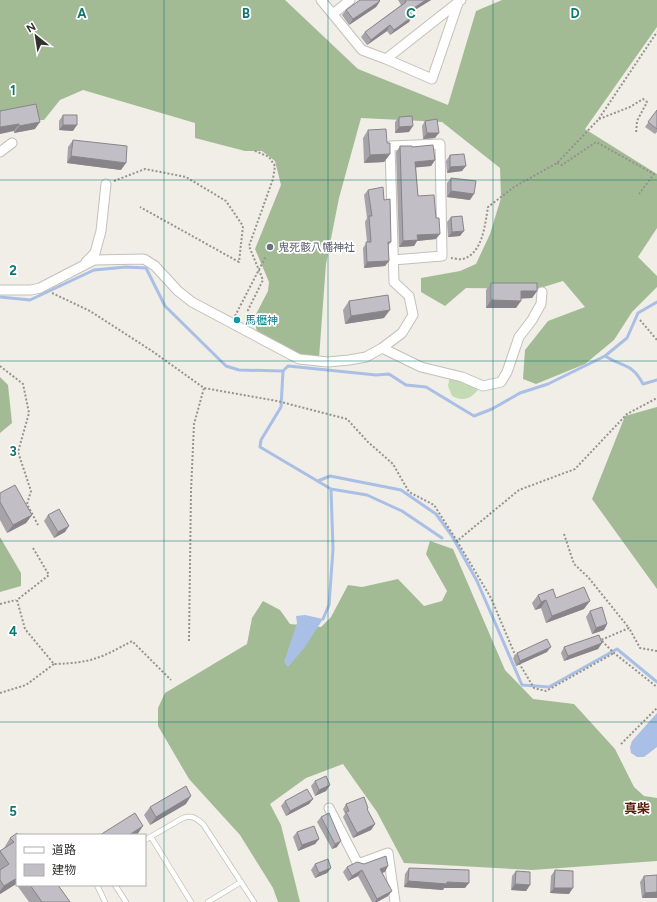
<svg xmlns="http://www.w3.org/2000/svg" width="657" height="902" font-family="Figtree,'Noto Sans JP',sans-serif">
  <rect width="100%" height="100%" fill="#f1eee7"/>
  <!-- green -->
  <path fill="#c2dbb5" d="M450,376L481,386C473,397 465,403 452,396L448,386Z"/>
  <!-- forest -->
  <path fill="#a3bb95" d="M0,0H285L358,69L448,105L476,11L502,0H657V27L585,129L657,174V228L638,257L657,276V287L632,312L614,340L585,364L536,384L523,379L525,350L548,321L585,307L563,281L537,289L466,288L445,306L421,292V278L460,271L476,264L490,234L501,198L500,168L442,122L361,118L339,198L326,264L319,358L295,353L258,337L254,318L268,291L269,282L255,249L281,185L275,161L262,151H245L195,138V123L83,90L60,100L44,120H0Z
    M0,377L8,385L12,423L0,433Z
    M657,407V589L592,499L625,416Z
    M0,537L21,573V586L0,592Z
    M430,541L453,549L505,670L533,699L574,704L615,749L634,787L644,796L657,798V861L532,870L404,863L377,812L343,764L306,778L270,804L281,825L300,902H278L273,888L240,835L189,779L158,726V708L165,693L247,644L252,618L263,601L280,610L290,624L321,627L331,617L348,585L362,587L398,579L424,606L442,601L447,591L426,554Z"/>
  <!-- water -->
  <path fill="#a9bfe5" d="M305,615L323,619L305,647L288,667L284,662L297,623L296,616Z
    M657,713V747L644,757H637L631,753L630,747L632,741Z"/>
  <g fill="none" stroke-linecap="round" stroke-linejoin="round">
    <!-- stream -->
    <path stroke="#a9bfe5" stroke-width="3" d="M0,297L30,300L94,270L126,267L146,268L165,306L226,366L239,370L283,371L288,366L376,375L389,374L406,385L426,387L474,416L492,409L520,393L548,384L605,356L627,338L638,313L657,302
      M605,356C624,368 632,363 643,384L657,380
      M283,371L281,407L261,440L260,447L331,489L367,495L402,511L442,538
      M318,481L330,476L401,490L436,514L452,536L477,581L522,685L549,687L617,649L657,682
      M323,619L329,605L333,549L331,489"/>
    <!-- lane casing -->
    <g stroke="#c3c0b9" stroke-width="6">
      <path id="lane" d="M151,837L191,902
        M145,840L183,818C192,815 196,818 203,824L254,902
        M97,885L105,902
        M115,885L126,902
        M208,902L241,882"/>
    </g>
    <!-- street casing -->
    <g stroke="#c3c0b9" stroke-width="11">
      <path id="street" d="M321,0L362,50L386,59L461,0
        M333,14L350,0
        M386,59L432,79L458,3
        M0,152L12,143
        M86,262L95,253L101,231L106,184
        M0,290H31L40,288L94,260L144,259L155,266L178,291L192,302L299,359L328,362L349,360L366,357L382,348L421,367L462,377L483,386L501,382L507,372L519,337L532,320L541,304L542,292
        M382,348L402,333L413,315L409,296L394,282L390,146L440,144L442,256L393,260
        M329,808L358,864L388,853L395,902"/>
    </g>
    <!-- path -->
    <path stroke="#95938e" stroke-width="2" stroke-dasharray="2 2" stroke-linecap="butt" d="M599,119L630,107L643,99L647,102L637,121L636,134
      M557,163L562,165L596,142L654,174L639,194
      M114,181L145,169L186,177L226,201L243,226L239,262L140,207
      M451,258C454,258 459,260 463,259C483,253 485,224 488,207L514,187L557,163L598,120L657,32
      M52,293L90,311L152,351L204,388L277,401L347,419L368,442L393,464L409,492L434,505L457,541L519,490L575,469L627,414L657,398
      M235,316L266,256
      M640,320L657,340
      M250,323L248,310L263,280L249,246L273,179L275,166L269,157L253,150
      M0,366L23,384L29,413L18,452L31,491L27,504L38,525
      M564,534L574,564L588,577L629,628
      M457,541L491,598L516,657
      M33,548L49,575L17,600L25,629L54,664C91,663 101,658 132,641L171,680
      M0,604L16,600
      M189,641L191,491L194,424L204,388
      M657,651L640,648L629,628L601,640L614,653L657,687
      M519,663L534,688L546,691L614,653
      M0,693L26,685L54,664
      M621,744L657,708"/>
    <!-- lane -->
    <use href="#lane" stroke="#fff" stroke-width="4.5"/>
    <!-- street -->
    <use href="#street" stroke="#fff" stroke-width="9"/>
  </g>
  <!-- wall -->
  <path fill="#a6a3a9" d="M398,0H431L410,13L409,22L390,35L387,31L367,45L361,37L365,32L401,5Z
    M380,1L376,7L349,25L342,15L346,10Z
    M657,110V132L655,134L645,127Z
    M0,111L35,129L14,133V131Z
    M63,115L73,131L59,130V121Z
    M399,117L409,132L395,133V122Z
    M425,121L435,138L423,139L422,126Z
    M368,130L390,154L384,162L364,163L363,138Z
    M73,140L121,170L67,163L68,147Z
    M400,146L412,147L435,160L431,166L416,167L418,196L436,239L417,241L414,246L399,247L396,152Z
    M450,155L462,171L447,173L446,161Z
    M451,178L470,200L447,197V183Z
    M368,190L391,242L388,246L389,261L385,266L364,268L363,248L367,242L365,222L367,218L364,195Z
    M451,217L460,236L448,237L447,222Z
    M491,283L537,291L532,298H521L516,308H486V290Z
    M349,301L384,318L345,324L343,310Z
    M0,493L32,515L26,523L7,533L0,520Z
    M48,515L65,532L54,538L44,521Z
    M538,595L556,598L584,609L546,623L541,608L535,610L532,603Z
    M590,611L607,624L604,630L592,634L586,617Z
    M602,643L598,649L564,661L561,653L564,647Z
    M547,652L516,666L513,658L517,653Z
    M315,781L330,785L326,791L315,796L311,786Z
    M313,799L309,804L286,816L281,806L285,801Z
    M186,804L150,825L144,815L150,807Z
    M346,804L368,808L367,810L375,824L371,830L353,838L343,817L345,814L343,809Z
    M321,817L337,847L332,849L317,822Z
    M297,832L319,839L315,844L298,851L293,837Z
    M17,835V885H58L70,902H29L16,884L0,894V851L4,848L10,838Z
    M315,864L331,868L327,873L315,878L311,870Z
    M347,867L385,872L382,873L388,896L377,902H372L358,876L348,881L343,872Z
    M409,868L465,888H444L443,890L404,887L405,874Z
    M555,870L569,894L550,893L551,876Z
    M516,871L530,885L526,891L511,890L512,876Z
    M657,875V898H642L640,882L644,876Z"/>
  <!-- shaded-wall -->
  <path fill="#87858a" d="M426,0H431L405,16L409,11Z
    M380,1L376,7L349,25L353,19Z
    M413,16L409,22L390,35L394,30Z
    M390,25L387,31L367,45L371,40Z
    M40,122L35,129L14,133L19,126Z
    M19,124L14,131L0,134V127Z
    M63,125H77L73,131L59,130Z
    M413,126L409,132L395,133L399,127Z
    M427,133H439L435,138L423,139Z
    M390,154L384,162L364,163L370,155Z
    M71,156L126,163L121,170L67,163Z
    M435,160L431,166L411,168L415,162Z
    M466,166L462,171L447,173L450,167Z
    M451,191L474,194L470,200L447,197Z
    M464,231L460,236L448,237L452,232Z
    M440,234L436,239L417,241L414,246L399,247L403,241L417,235Z
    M389,261L385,266L364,268L367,262Z
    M521,291H537L532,298L516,299Z
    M491,300L521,301L516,308H486Z
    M390,310L384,318L345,324L351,316Z
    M32,515L26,523L7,533L13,525Z
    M69,526L65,532L54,538L58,532Z
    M546,600L541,608L535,610L541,602Z
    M590,601L584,609L546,623L552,616Z
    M607,624L604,630L592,634L596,628Z
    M602,643L598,649L564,661L568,656Z
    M551,647L547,652L516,666L520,661Z
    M330,785L326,791L315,796L319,790Z
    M191,796L186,804L150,825L156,817Z
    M313,799L309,804L286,816L290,811Z
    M375,824L371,830L353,838L357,833Z
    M143,826L137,835H129Z
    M319,839L315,844L298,851L302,845Z
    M341,841L337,847L332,849L335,844Z
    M388,866L385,872L376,874L380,869Z
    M331,868L327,873L315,878L319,873Z
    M362,870L358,876L348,881L352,876Z
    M17,878V882L16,884L0,894V891L4,886Z
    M408,881L447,882L469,883L465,888H444L443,890L404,887Z
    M515,884L530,885L526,891L511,890Z
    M554,888H573L569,894L550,893Z
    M392,891L388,896L377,902H375L377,899Z
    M657,892V898H642L645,893Z"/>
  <!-- building -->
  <path fill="#c1bec5" stroke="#87858a" d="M360,0H379L380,1L353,19L346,10Z
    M405,0H426L409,11L413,16L394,30L390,25L371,40L365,32L406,2Z
    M36,104L40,122L19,126V124L0,127V111Z
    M657,110V129L648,122Z
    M63,115H77V125H63Z
    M412,116L413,126L399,127V117Z
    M437,119L439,133H427L425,121Z
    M386,129L387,143H390V154L370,155L368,130Z
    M73,140L127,146L126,163L71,156Z
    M433,145L435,160L415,162L418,196L434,195L436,218H439L440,234L417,235L418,240L403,241L400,146H412V147Z
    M464,154L466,166L450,167V155Z
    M451,178L476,181L474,194L451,191Z
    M383,187L384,200L390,199L391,242H388L389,261L367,262L366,242H371L369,216H372L368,190Z
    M462,216L464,231L452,232L451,217Z
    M491,283H537V291H521V301L491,300Z
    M388,295L390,310L351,316L349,301Z
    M15,485L32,515L13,525L0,502V493Z
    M59,509L69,526L58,532L48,515Z
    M584,587L590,601L552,616L546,600L541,602L538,595L553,589L556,598Z
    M602,607L607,624L596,628L590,611Z
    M599,635L602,643L568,656L564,647Z
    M547,639L551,647L520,661L517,653Z
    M326,776L330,785L319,790L315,781Z
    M186,786L191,796L156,817L150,807Z
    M307,789L313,799L290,811L285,801Z
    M364,797L368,808L367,809L375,824L357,833L346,812L349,811L346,804Z
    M135,813L143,826L129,835H100Z
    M329,813L341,841L335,844L321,817Z
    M314,826L319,839L302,845L297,832Z
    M17,833L19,835H17V878L4,886L0,880V870L9,864L0,851L14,842L10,838Z
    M386,856L388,866L380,869L392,891L377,899L362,870L352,876L347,867L357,862L364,864Z
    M328,859L331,868L319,873L315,864Z
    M409,868L469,870V883L447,882V884L408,881Z
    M555,870L573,871V888H554Z
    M516,871L530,872V885L515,884Z
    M657,875V892L645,893L644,876Z
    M30,885H58L70,902H42Z"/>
  <!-- grid -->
  <path fill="none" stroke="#0f766e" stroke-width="1" stroke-opacity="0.55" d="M164,0V902M328,0V902M493,0V902M0,180H657M0,361H657M0,541H657M0,722H657"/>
  <!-- markers -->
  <circle fill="#6b7280" stroke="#fff" stroke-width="1.5" cx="270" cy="247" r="4"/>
  <circle fill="#0f9aa8" stroke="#fff" stroke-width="1.5" cx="237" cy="320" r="4"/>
  <g text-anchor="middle" stroke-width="3.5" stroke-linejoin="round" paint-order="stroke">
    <!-- worship labels -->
    <g font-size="11" fill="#5b616d" stroke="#fff" text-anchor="start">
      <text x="278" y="251">鬼死骸八幡神社</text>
    </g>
    <!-- culture labels -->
    <g font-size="11" fill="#0d838f" stroke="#fff" text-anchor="start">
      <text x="245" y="324">馬櫪神</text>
    </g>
    <!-- quarter labels -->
    <g font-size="13" font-weight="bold" fill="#5b1a03" stroke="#fff">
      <text x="637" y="813">真柴</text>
    </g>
  </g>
  <g font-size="13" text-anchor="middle" font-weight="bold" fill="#0f766e" stroke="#fff" stroke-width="3.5" stroke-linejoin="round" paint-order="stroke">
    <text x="82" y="18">A</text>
    <text x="246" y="18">B</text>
    <text x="411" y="18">C</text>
    <text x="575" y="18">D</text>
    <text x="13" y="95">1</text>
    <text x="13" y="275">2</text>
    <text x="13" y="456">3</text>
    <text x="13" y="636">4</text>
    <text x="13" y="816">5</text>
  </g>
  <!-- legend -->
  <rect x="16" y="834" width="130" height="52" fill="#ffffff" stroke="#adadac"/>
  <rect x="24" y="847" width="20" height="6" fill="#ffffff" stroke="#adadac"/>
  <text x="52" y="854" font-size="12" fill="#32312f">道路</text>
  <rect x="24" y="864" width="20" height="12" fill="#c1bec5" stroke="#adadac"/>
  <text x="52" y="874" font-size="12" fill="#32312f">建物</text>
  <!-- north arrow -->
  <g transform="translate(36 36) rotate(330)" stroke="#ffffff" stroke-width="3" paint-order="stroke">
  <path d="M0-3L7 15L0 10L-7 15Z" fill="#32312f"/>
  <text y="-6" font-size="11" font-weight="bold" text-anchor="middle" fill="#32312f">N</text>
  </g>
</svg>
